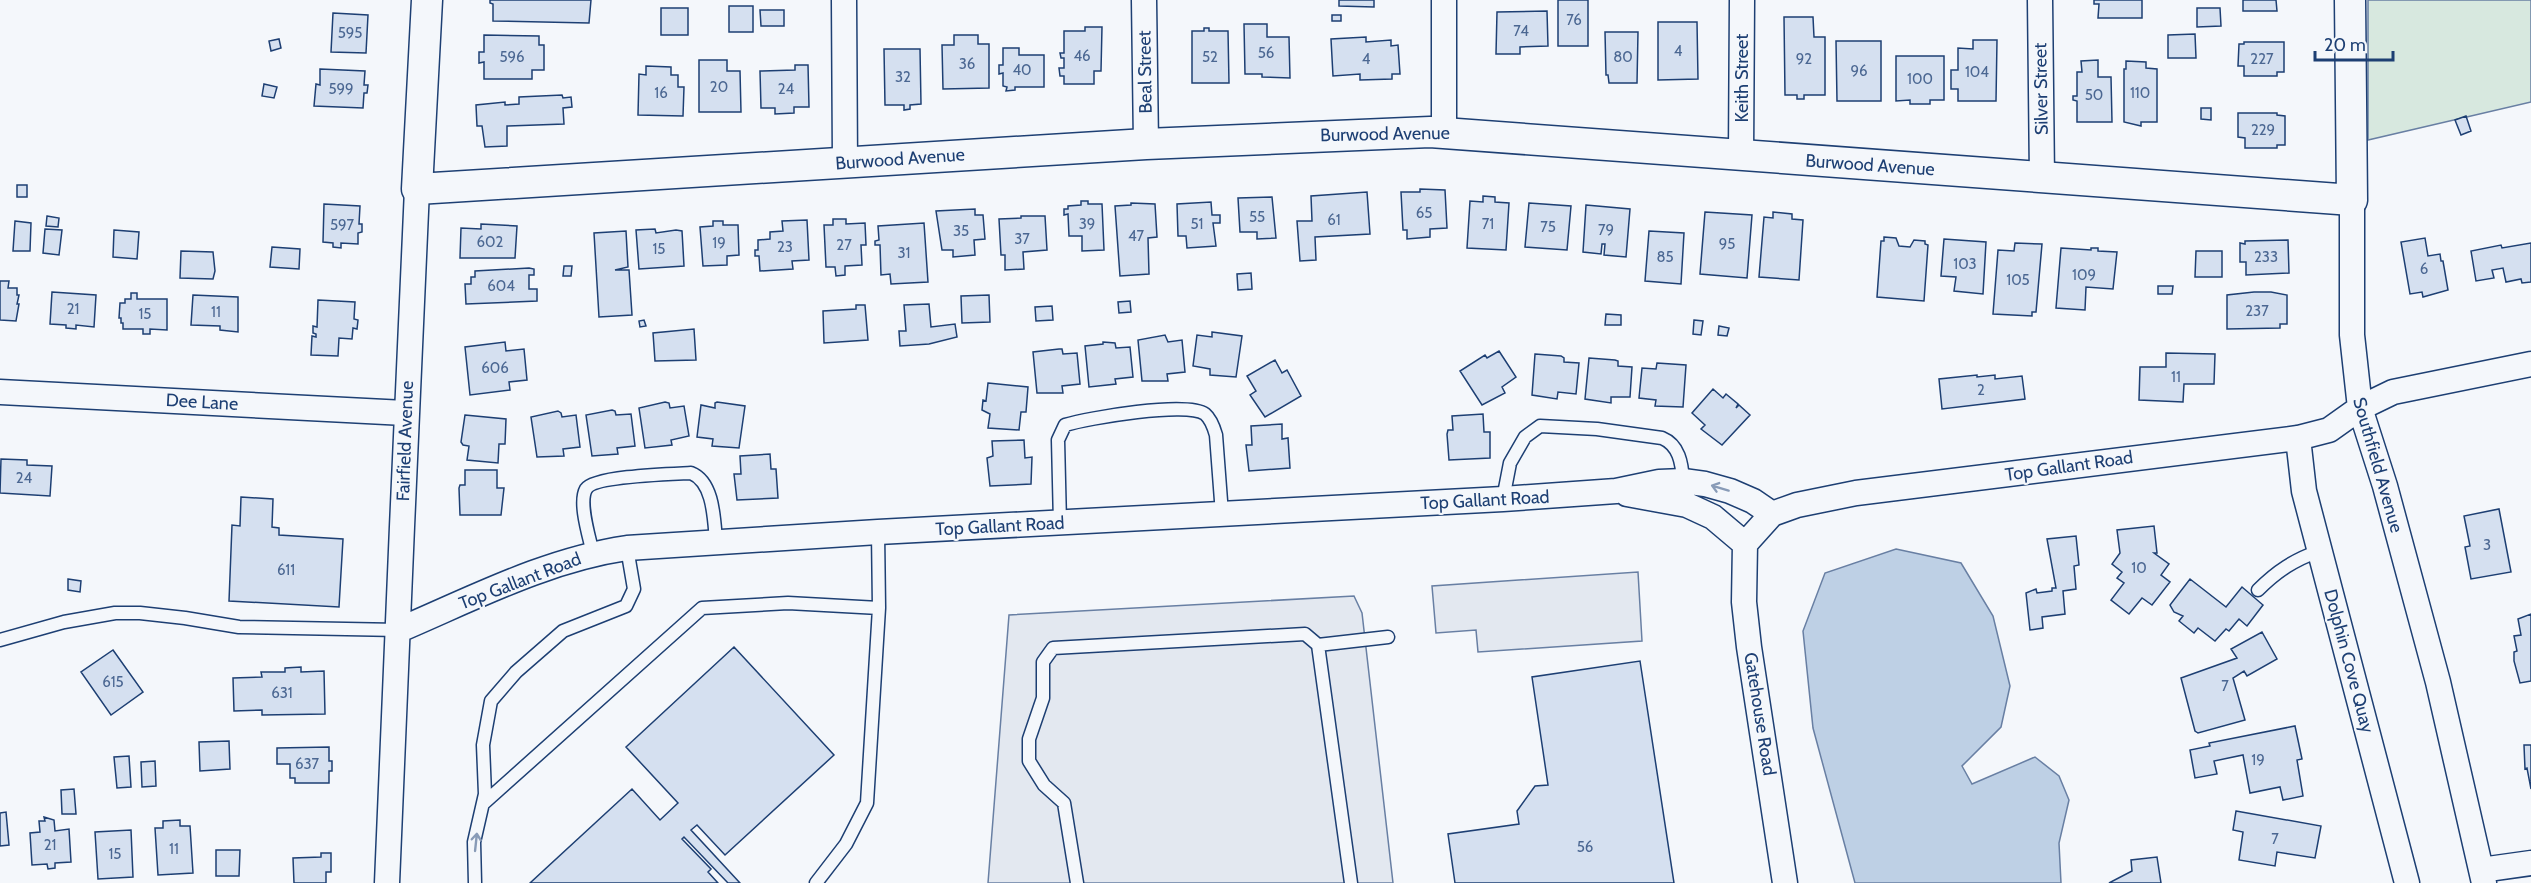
<svg xmlns="http://www.w3.org/2000/svg" width="2531" height="883" font-family="Cabin,sans-serif">
  <rect width="100%" height="100%" fill="#f4f7fb"/>
  <!-- green -->
  <path fill="#d7e8df" stroke="#687fa3" stroke-width="1.5" d="M2368,0H2531V102L2368,140Z"/>
  <!-- parking -->
  <path fill="#e3e8f0" stroke="#687fa3" stroke-width="1.5" d="M1638,572L1642,641L1478,652L1476,630L1436,633L1432,586Z
    M1354,596L1362,613L1393,883H988L1009,615Z"/>
  <!-- water -->
  <path fill="#bed0e5" stroke="#687fa3" stroke-width="1.5" d="M1896,549L1961,563L1993,616L2010,686L2001,727L1962,766L1972,784L2035,757L2059,776L2069,800L2059,843L2061,883H1855L1813,728L1803,631L1825,573Z"/>
  <!-- building -->
  <path fill="#d5e0f0" stroke="#1d3f73" stroke-width="1.5" d="M490,0H591L589,23L493,21V4L490,3Z
    M1339,0H1374V7L1339,6Z
    M1558,0H1588V46H1558Z
    M2094,0H2142V18H2098L2099,4H2094Z
    M2243,0H2276L2277,11H2243Z
    M729,6H753V32H729Z
    M661,8H688V35H661Z
    M2197,8H2220L2221,26L2197,27Z
    M760,10H784V26H761Z
    M1547,11L1548,46L1520,47V54H1496L1497,12Z
    M333,13L368,15L366,53L331,52Z
    M1332,15H1341V21H1332Z
    M1784,17H1813L1814,37H1825V95H1804V99H1797V95H1785Z
    M1658,22H1697L1698,79L1658,80Z
    M1244,24H1267V37H1289L1290,78L1262,77V74H1245Z
    M1085,27H1102L1101,71H1094V84H1064V76H1060L1059,68H1064V58H1061L1060,53H1064V31H1085Z
    M1204,28H1209V31H1228L1229,83H1192V31H1204Z
    M1605,32H1638L1637,83H1609L1608,75H1606Z
    M2195,34L2196,58H2168V35Z
    M484,35L539,36V45H544V70H532V79H484V62L479,63V52H484Z
    M954,35H978V44H989V88L943,89L942,45H954Z
    M1366,37V42L1391,40V46L1398,45L1400,74H1392V79L1360,80V74L1333,76L1331,39Z
    M279,39L281,48L271,51L269,41Z
    M1973,40H1997L1996,101H1958V89H1951V70H1958V48L1973,49Z
    M1836,41H1881V101H1837Z
    M2244,42H2284V72H2277V76H2244V66H2238L2239,44H2244Z
    M1003,48H1019V55H1044V87H1015V90L1006,91L1007,87L1003,86V73L999,74V65H1003Z
    M884,49H920L921,104L910,105V109L904,110V105H885Z
    M1896,56H1944V100H1930V104H1910V100L1896,101Z
    M699,60H727V71H740L741,112H699Z
    M2098,60V77H2111L2112,122H2077V101L2073,100V96H2077V72H2082L2081,61Z
    M2126,61L2146,62V68L2157,69V122H2141V126L2124,122V69H2126Z
    M795,65H808L809,107H794V113L775,114V108H761L760,71L795,70Z
    M646,66L671,67V75H678V87H684L683,116L638,115L639,74L646,75Z
    M320,69L365,71L364,85H368L367,93H364L363,108L314,106L316,84L320,85Z
    M264,84L277,87L274,98L262,96Z
    M562,95L563,98L571,97L572,107L563,108L564,124L507,126V146L485,147L482,126H477L476,105L505,102V105L519,104V97Z
    M2201,108H2211V120L2201,119Z
    M2238,113H2277V115L2285,116V145H2277V148H2245V138L2238,137Z
    M2466,116L2471,131L2461,135L2455,120Z
    M17,185H27V197H17Z
    M1420,189L1445,190L1447,228L1430,229V237L1407,239V230H1403L1401,192H1420Z
    M1367,192L1370,234L1315,237L1316,260L1300,261L1297,221H1312L1311,196Z
    M1483,196L1495,197V202L1509,203L1506,250L1467,248L1470,201L1483,202Z
    M1272,197L1276,238L1257,239V232H1240L1238,198Z
    M1081,201H1088V204H1102L1104,250L1082,251V236H1069L1068,214L1064,215V209H1068V206L1081,205Z
    M1211,202L1212,215H1220V223H1213L1216,246L1187,248L1186,236H1178L1177,204Z
    M1131,203L1155,204L1157,237L1148,238L1149,274L1120,276L1115,206L1131,205Z
    M1529,203L1571,206L1567,250L1525,247Z
    M324,204L360,206L359,224H362V232L358,233V244L341,243V248L333,247V243L323,242Z
    M1586,205L1630,209L1626,257L1604,255L1605,244H1602L1601,254L1583,252Z
    M975,209V215H983L985,239L974,240L975,255L953,257V250H942L936,211Z
    M1705,212L1752,215L1747,278L1700,274Z
    M1773,212L1792,214V219L1803,220L1799,280L1759,277L1764,217L1773,218Z
    M47,216L59,218L58,227L46,226Z
    M1021,216H1045L1047,250L1023,252L1024,269L1005,270V255H1001L999,219L1021,218Z
    M833,219H846V224L865,223L866,245H861L862,265L845,266V275L836,276L835,267H826L824,225H833Z
    M807,220L809,260L792,261L793,269L760,271L759,256H755V250H758V240L770,239V232L783,231L782,221Z
    M15,221L31,223L30,251H13Z
    M713,221H723V225H738L739,255L727,256V265L703,266L700,227L713,226Z
    M924,223L928,282L891,284L890,274L881,275L880,245H875V241L879,240L878,226Z
    M481,224L517,226L515,258H460L461,228L481,229Z
    M45,229L62,230L59,255L43,253Z
    M655,229L656,233L676,230L682,231L684,266L639,269L636,230Z
    M114,230L139,232L137,259L113,257Z
    M626,231L628,267L615,270H629L632,315L599,317L594,233Z
    M1649,231L1684,233L1681,284L1645,281Z
    M1884,237L1896,238L1899,246L1910,247L1914,240L1925,241V244L1928,245L1924,301L1877,297L1881,241H1884Z
    M2425,238L2428,256L2440,254L2441,261H2443L2448,290L2423,297L2422,292L2410,294L2401,242Z
    M1944,239L1986,242L1983,294L1954,291L1956,277L1941,276Z
    M2288,240L2289,273L2246,275V262H2240V243L2245,244V241Z
    M2015,243L2042,244L2036,312H2032V316L1993,314L1998,250L2014,251Z
    M2531,243V282L2522,283L2521,279L2506,282L2503,268L2492,270L2494,278L2476,281L2471,251L2501,245L2502,248Z
    M272,247L300,249L299,269L270,267Z
    M2061,248L2091,250V248H2098V251L2117,252L2113,289L2086,287L2085,310L2056,308Z
    M181,251L213,252L215,271L213,279L180,278Z
    M2196,251H2222V277H2195Z
    M564,266H572L571,276H563Z
    M529,268L534,269V275H529V289H537V301L466,304L465,284H471V277H475V271Z
    M1251,273L1252,289L1238,290L1237,274Z
    M0,281H9L8,288H17V295H19L17,304H19L16,321L0,320Z
    M2158,286H2173L2172,294H2158Z
    M52,292L96,295L94,327L76,325V329L66,328V325L50,324Z
    M2254,292H2271L2287,295V324H2280V328L2227,329V295Z
    M131,293H137V299H167V330L150,329V334H143V329H123V323H121V318H119L120,303H125V299H131Z
    M193,295L238,297V332L220,330V326L191,325Z
    M989,295L990,322L962,323L961,296Z
    M318,300L355,302L354,319L358,320L357,329L353,328L352,339L339,338L338,356L311,355L312,336L316,337V334L313,333V326L317,327Z
    M1130,301L1131,312L1119,313L1118,302Z
    M929,304L931,327L955,324L957,337L929,344L900,346L899,331H906L904,305Z
    M856,305H865L868,340L824,343L823,311L856,309Z
    M1052,306L1053,320L1036,321L1035,307Z
    M1606,314L1621,315V325H1605Z
    M644,320L646,326L640,327L639,321Z
    M1694,320L1703,321L1701,335L1693,334Z
    M1719,326L1729,328L1727,336L1718,335Z
    M694,329L696,360L655,361L653,333Z
    M1212,332L1242,336L1236,377L1210,375V369L1193,366L1197,335L1212,337Z
    M1165,335L1168,342L1182,340L1185,372L1167,374L1168,381H1142L1138,340Z
    M505,342L506,351L524,349L527,380L509,382L510,390L470,395L465,347Z
    M1103,342L1115,343L1116,348L1130,347L1133,377L1115,379L1116,384L1089,387L1085,346L1103,344Z
    M1059,349H1062L1063,354L1077,353L1080,384L1062,386L1063,393H1037L1033,352Z
    M1499,351L1516,377L1502,387L1505,393L1482,405L1460,371L1485,355L1487,358Z
    M2166,353L2215,354L2214,384H2184L2183,402L2139,400L2140,367H2166Z
    M1535,354L1561,356L1564,358V362L1579,363L1576,394L1558,392L1557,399L1532,395Z
    M1589,358L1615,360L1618,361V366L1632,367L1630,397H1611V403L1585,399Z
    M1275,360L1282,373L1287,370L1301,396L1265,417L1250,395L1256,391L1247,376Z
    M1657,363L1686,365L1683,407L1655,406L1656,400L1639,398L1642,368L1656,369Z
    M1977,375V377L1995,375V379L2022,376L2025,399L1942,409L1939,379Z
    M988,383L1028,387L1026,412H1021L1019,430L988,428L990,414L982,410L983,400L986,401Z
    M1713,389L1723,398L1726,394L1738,404L1736,408L1739,405L1750,415L1722,445L1701,429L1705,425L1692,413Z
    M665,402L669,403L670,408L684,406L689,436L671,440L672,445L645,448L639,408Z
    M717,402L745,406L739,448L712,446L713,439L697,437L701,405L715,408V403Z
    M612,410L615,411L616,415L631,414L635,446L617,448L618,454L592,456L586,415Z
    M558,411L561,413L562,417L576,415L580,447L563,449L564,456L537,457L531,417Z
    M1483,414L1484,432H1490V458L1449,460L1447,434L1448,430H1453L1452,416Z
    M465,415L506,419L505,444H499L498,463L467,460L469,446L463,445L461,442Z
    M1282,424V439L1288,438L1290,468L1249,471L1246,445H1252L1251,426Z
    M1024,440L1025,458L1032,457L1031,484L990,486L987,458L993,456L992,441Z
    M770,454L771,469H776L778,498L737,500L734,474H741L740,456Z
    M1,459L27,460V465L52,466L50,496L0,493Z
    M465,470H497V488H504L501,515H460L459,488L460,485H465Z
    M241,497L273,499L272,527L279,528V535L343,539L339,607L229,601L232,525L240,526Z
    M2499,509L2511,572L2471,579L2465,547L2470,546L2464,516Z
    M2154,526L2157,553H2154L2169,564L2161,575L2170,582L2152,605L2142,598L2129,614L2111,600L2124,583L2117,578L2122,572L2112,564L2120,553L2117,530Z
    M2076,536L2079,565L2074,566L2076,589L2063,591L2065,614L2042,617L2043,628L2030,630L2026,593L2036,589L2037,593L2052,591V588H2056L2047,539Z
    M68,579L81,581L80,592L68,590Z
    M2190,579L2226,607L2242,587L2263,605L2247,626L2239,619L2229,631L2226,629L2215,641L2198,628L2194,633L2179,621L2183,616L2174,612L2170,605Z
    M2531,614V681L2520,683L2514,661V652L2517,651L2514,636L2521,635L2518,619Z
    M2262,632L2277,659L2247,676L2244,671L2233,678L2245,720L2198,733L2195,731L2181,678L2237,658L2231,649Z
    M734,647L834,755L725,855L697,825L691,830L740,883H728L684,837L682,839L711,869L708,872L718,883H530L632,789L660,820L678,803L626,747Z
    M113,650L143,692L111,715L81,672Z
    M1640,661L1674,883H1455L1448,834L1519,824L1517,811L1535,786L1548,785L1532,677Z
    M301,667V672L324,671L325,714L262,715V710L234,711L233,678L262,677L261,672H285V668Z
    M2295,726L2302,759L2297,760L2303,796L2283,800L2280,787L2250,793L2243,755L2214,761L2217,774L2195,778L2190,750L2210,746L2209,743Z
    M229,741L230,769L200,771L199,742Z
    M2524,745H2531V789L2527,768L2525,769Z
    M329,747V761H332V771H329V783H295V778H290V764H277V748Z
    M129,756L131,787L117,788L114,757Z
    M155,761L156,786L142,787L141,762Z
    M74,789L76,814H62L61,790Z
    M2236,811L2321,826L2315,858L2277,852L2275,866L2239,860L2243,832L2233,830Z
    M6,812L9,845L0,846V813Z
    M44,817L54,820L55,831L69,829L71,862L55,863V868L48,869L47,864L32,865L30,833L40,832L39,821H45Z
    M180,820V826H190L193,873L158,875L155,828H163V821Z
    M131,830L133,877L98,879L95,832Z
    M216,850H240L239,876H216Z
    M321,853H331V872H326V883H294L293,858L321,857Z
    M2157,857L2161,883H2109L2132,871L2131,860Z"/>
  <g fill="none" stroke-linecap="round" stroke-linejoin="round">
    <!-- service casing -->
    <g stroke="#1d3f73" stroke-width="15">
      <path id="service" d="M1503,499L1510,463L1525,437L1540,426L1597,429L1662,438C1679,445 1682,463 1683,481
        M1060,523L1058,440L1065,425C1088,418 1187,401 1205,414C1211,419 1214,428 1216,435L1222,514
        M593,554C590,539 578,503 586,489C594,476 673,474 691,473C714,482 714,520 716,541
        M2258,590C2277,571 2294,560 2319,551
        M0,640L64,622L115,613H140L185,618L239,627L399,630
        M1318,645L1351,883
        M484,803L702,608L788,603L879,608
        M475,883L474,842L485,794L483,745L491,701L516,672L563,631L626,606L634,589L627,548
        M816,883L846,844L867,803L879,608L878,532
        M1077,883L1064,803L1044,785L1029,761V739L1043,698V662L1053,648L1305,634L1318,645L1388,637"/>
    </g>
    <!-- minor casing -->
    <g stroke="#1d3f73" stroke-width="27">
      <path id="minor" d="M844,0L845,163
        M1144,0L1146,144
        M1444,0V132
        M2040,0L2042,178
        M1741,155L1742,0
        M2352,200V335L2360,408L2385,486L2438,682L2484,883
        M0,392L405,413
        M2298,438L2304,491L2407,883
        M1627,494L1687,505L1713,517L1745,544
        M1745,544L1772,514L1797,505L1856,493L2298,438L2329,430L2360,408L2393,392L2531,364
        M1745,544L1744,602L1749,647L1785,883
        M399,630C474,598 546,560 627,548L878,532L1503,499L1616,491L1659,482L1683,481L1705,484L1730,491L1753,501L1772,514
        M2481,870L2531,863
        M387,883C398,652 405,420 417,189"/>
    </g>
    <!-- tertiary casing -->
    <g stroke="#1d3f73" stroke-width="33">
      <path id="tertiary" d="M427,0L417,189L1146,144L1430,132L2352,200L2350,0"/>
    </g>
    <!-- service -->
    <use href="#service" stroke="#f4f7fb" stroke-width="12"/>
    <!-- minor -->
    <use href="#minor" stroke="#f4f7fb" stroke-width="24"/>
    <!-- tertiary -->
    <use href="#tertiary" stroke="#f4f7fb" stroke-width="30"/>
  </g>
  <!-- one-way arrows -->
  <defs><path id="oneway-shaft" d="M-6 0H5M1.5-3L5.5 0L1.5 3" fill="none" stroke-width="1.6" stroke-linecap="round" stroke-linejoin="round" transform="scale(1.5)"/></defs>
  <g stroke="#889bb7">
    <use href="#oneway-shaft" transform="translate(1720 488) rotate(-163)"/>
    <use href="#oneway-shaft" transform="translate(476 842) rotate(-84)"/>
  </g>
  <g text-anchor="middle" stroke-width="4.5" stroke-linejoin="round" paint-order="stroke">
    <!-- number labels -->
    <g font-size="15" fill="#4b6792">
      <text x="1574" y="25">76</text>
      <text x="1521" y="36">74</text>
      <text x="350" y="38">595</text>
      <text x="1678" y="56">4</text>
      <text x="1266" y="58">56</text>
      <text x="1082" y="61">46</text>
      <text x="512" y="62">596</text>
      <text x="1210" y="62">52</text>
      <text x="1623" y="62">80</text>
      <text x="1366" y="64">4</text>
      <text x="1804" y="64">92</text>
      <text x="2262" y="64">227</text>
      <text x="967" y="69">36</text>
      <text x="1022" y="75">40</text>
      <text x="1859" y="76">96</text>
      <text x="1977" y="77">104</text>
      <text x="903" y="82">32</text>
      <text x="1920" y="84">100</text>
      <text x="719" y="92">20</text>
      <text x="341" y="94">599</text>
      <text x="786" y="94">24</text>
      <text x="661" y="98">16</text>
      <text x="2140" y="98">110</text>
      <text x="2094" y="100">50</text>
      <text x="2263" y="135">229</text>
      <text x="1424" y="218">65</text>
      <text x="1257" y="222">55</text>
      <text x="1334" y="225">61</text>
      <text x="1087" y="229">39</text>
      <text x="1197" y="229">51</text>
      <text x="1488" y="229">71</text>
      <text x="342" y="230">597</text>
      <text x="1548" y="232">75</text>
      <text x="1606" y="235">79</text>
      <text x="961" y="236">35</text>
      <text x="1136" y="241">47</text>
      <text x="1022" y="244">37</text>
      <text x="490" y="247">602</text>
      <text x="719" y="248">19</text>
      <text x="1727" y="249">95</text>
      <text x="844" y="250">27</text>
      <text x="785" y="252">23</text>
      <text x="659" y="254">15</text>
      <text x="904" y="258">31</text>
      <text x="1665" y="262">85</text>
      <text x="2266" y="262">233</text>
      <text x="1965" y="269">103</text>
      <text x="2424" y="274">6</text>
      <text x="2084" y="280">109</text>
      <text x="2018" y="285">105</text>
      <text x="501" y="291">604</text>
      <text x="73" y="314">21</text>
      <text x="2257" y="316">237</text>
      <text x="216" y="317">11</text>
      <text x="145" y="319">15</text>
      <text x="495" y="373">606</text>
      <text x="2176" y="382">11</text>
      <text x="1981" y="395">2</text>
      <text x="24" y="483">24</text>
      <text x="2487" y="550">3</text>
      <text x="2139" y="573">10</text>
      <text x="286" y="575">611</text>
      <text x="113" y="687">615</text>
      <text x="2225" y="691">7</text>
      <text x="282" y="698">631</text>
      <text x="2258" y="765">19</text>
      <text x="307" y="769">637</text>
      <text x="2275" y="844">7</text>
      <text x="50" y="850">21</text>
      <text x="1585" y="852">56</text>
      <text x="174" y="854">11</text>
      <text x="115" y="859">15</text>
    </g>
    <!-- street labels -->
    <g font-size="18" fill="#1d3f73" stroke="#f4f7fb">
      <text transform="translate(1145 72) rotate(-91)" y="6">Beal Street</text>
      <text transform="translate(1742 78) rotate(-90)" y="6">Keith Street</text>
      <text transform="translate(2041 89) rotate(-91)" y="6">Silver Street</text>
      <text transform="translate(1385 134) rotate(-1)" y="6">Burwood Avenue</text>
      <text transform="translate(900 159) rotate(-4)" y="6">Burwood Avenue</text>
      <text transform="translate(1870 165) rotate(4)" y="6">Burwood Avenue</text>
      <text transform="translate(202 402) rotate(3)" y="6">Dee Lane</text>
      <text transform="translate(405 441) rotate(-88)" y="6">Fairfield Avenue</text>
      <text transform="translate(2378 465) rotate(74)" y="6">Southfield Avenue</text>
      <text transform="translate(2069 466) rotate(-8)" y="6">Top Gallant Road</text>
      <text transform="translate(1485 500) rotate(-3)" y="6">Top Gallant Road</text>
      <text transform="translate(1000 526) rotate(-3)" y="6">Top Gallant Road</text>
      <text transform="translate(520 581) rotate(-21)" y="6">Top Gallant Road</text>
      <text transform="translate(2349 661) rotate(75)" y="6">Dolphin Cove Quay</text>
      <text transform="translate(1760 714) rotate(81)" y="6">Gatehouse Road</text>
    </g>
  </g>
  <!-- scale -->
  <path d="M2315 51v9h78v-9" fill="none" stroke="#1d3f73" stroke-width="3"/>
  <text x="2324" y="51" font-size="18" fill="#1d3f73" stroke="#f4f7fb" stroke-width="4.5" paint-order="stroke">20 m</text>
</svg>
